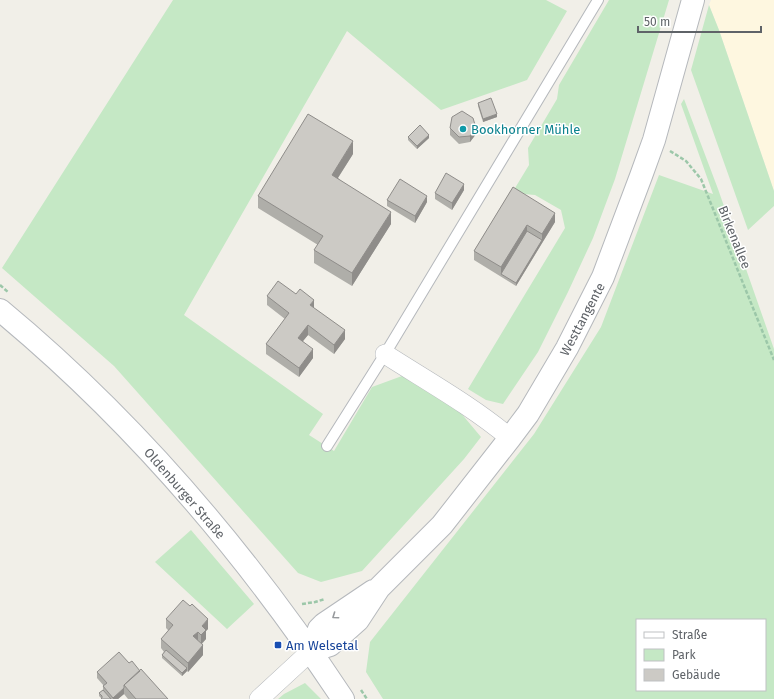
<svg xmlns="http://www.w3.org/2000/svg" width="774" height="699" font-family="'Fira Sans',sans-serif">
  <rect width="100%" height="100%" fill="#f1efe8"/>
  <!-- commercial -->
  <path fill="#fef7e0" d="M711,0H774V191L719,30L709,5Z"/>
  <!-- green -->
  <path fill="#c5e8c5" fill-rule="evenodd" d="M173,0H546L567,11L527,80L441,110L347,31L184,315L323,414L309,435L334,451L372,387L402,376L460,412L481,437L464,459L362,571L321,582L298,573L114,366L2,268Z
    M609,0H669L615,179L593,238L568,292L538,352L503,404L486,400L468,389L565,228L561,210L535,195L512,193L529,165L528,148L557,99L559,85Z
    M709,5L719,30L774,191V206L748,230L691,70Z
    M684,99L718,189L774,349V699H383L366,672L370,642L534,434L601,327L659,175L713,194L681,104ZM637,620H765V690H637Z
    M191,530L254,604L227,629L155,562Z
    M305,683L321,699H278L284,694Z"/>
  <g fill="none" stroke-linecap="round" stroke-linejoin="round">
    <!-- service casing -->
    <g stroke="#b5b8bc" stroke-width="12">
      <path id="service" d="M327,446L385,354L598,0"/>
    </g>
    <!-- minor casing -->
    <g stroke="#b5b8bc" stroke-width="20">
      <path id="minor" d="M385,354C427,381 472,406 510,438
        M259,699L311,651"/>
    </g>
    <!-- tertiary casing -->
    <g stroke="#b5b8bc" stroke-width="24">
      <path id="tertiary" d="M0,310C134,421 247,554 343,699
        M311,651L330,645L358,620L379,588L442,525L510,438L528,414L567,348L603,277L641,176L654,140L693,0
        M311,651L319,629L324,624L373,591"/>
    </g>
    <!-- path -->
    <path stroke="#9cc7a9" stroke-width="2.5" stroke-dasharray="4 2" stroke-linecap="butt" d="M670,151L686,161L701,179L774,360
      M0,285L8,292
      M302,604L315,602L325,599
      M361,690L367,699"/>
    <!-- service -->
    <use href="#service" stroke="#fff" stroke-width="10"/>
    <!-- minor -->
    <use href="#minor" stroke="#fff" stroke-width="19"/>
    <!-- tertiary -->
    <use href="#tertiary" stroke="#fff" stroke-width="22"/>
  </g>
  <!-- wall -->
  <path fill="#afaea9" d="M478,103L497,117L483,122L478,106Z
    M450,128L476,134L470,142L459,144L450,135Z
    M408,137L429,138L417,149L408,140Z
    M353,154L338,178L391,224L352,286L314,263V250L318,245L258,208V196Z
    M513,187L555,222L516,286L474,260V251Z
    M464,190L452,210L435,199V193Z
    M387,200L427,202L415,223L387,206Z
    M267,296L314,308L345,339L334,354L308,335L303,341L313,358L299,377L266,354V344L285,319L267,305Z
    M166,619L208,629L206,631V639L202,644L203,655L188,672L187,671L182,676L162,658V655L164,652L161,648V639L169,631L166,628Z
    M129,663L140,671L168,699H128L124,694L118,699H101V698L99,696V693L103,690V686H104L97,678V672Z"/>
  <!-- shaded-wall -->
  <path fill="#8f8d8a" d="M497,114V117L483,122V119Z
    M476,128V134L470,142V136Z
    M429,135V138L417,149V146Z
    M353,141V154L332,187V175Z
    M464,184V190L452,210V203Z
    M427,196V202L415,223V216Z
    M391,212V224L352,286V273Z
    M555,213V222L542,243V234Z
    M527,225V234L501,274V277V267Z
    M542,240V243L516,286V283Z
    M314,300V309L310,305Z
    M308,325V335L298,347V338Z
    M345,330V339L334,354V345Z
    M313,349V358L299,377V368Z
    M208,619V629L206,631V639L201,644V635L202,626Z
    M198,632V641L193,636Z
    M203,645V655L188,672V663Z
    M187,668V671L182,676V673Z
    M124,688V694L118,699H113V698Z"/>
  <!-- building -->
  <path fill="#cccac5" stroke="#8f8d8a" d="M491,98L497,114L483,119L478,103Z
    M462,111L473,118L476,128L470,136L459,137L450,128L452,117Z
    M308,114L353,141L332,175L391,212L352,273L314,250L323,236L258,196Z
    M420,125L429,135L417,146L408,137Z
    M446,173L464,184L452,203L435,193Z
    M400,179L427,196L415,216L387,200Z
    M513,187L555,213L542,234L527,225L501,267L474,251Z
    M527,231L542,240L516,283L501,274Z
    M278,281L296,294L300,289L314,300L310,305L345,330L334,345L308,325L298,338L313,349L299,368L266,344L289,313L267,296Z
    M183,600L190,606L192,604L208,619L202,626L206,630L201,635L198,632L193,636L203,645L188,663L161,639L173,625L166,619Z
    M166,650L187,668L182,673L162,655Z
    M119,652L129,663L132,661L140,671L124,685V688L113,698L103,686L107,683L97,672Z
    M141,669L168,699H136L124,685Z
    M103,690L111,699H101L102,698V696L99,693Z"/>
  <!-- one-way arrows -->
  <defs><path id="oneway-chevron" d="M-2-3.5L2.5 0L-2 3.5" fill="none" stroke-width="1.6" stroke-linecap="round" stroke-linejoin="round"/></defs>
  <use stroke="#979a9d" href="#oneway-chevron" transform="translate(335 616) rotate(145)"/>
  <!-- markers -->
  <circle fill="#0f9aa8" stroke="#fff" stroke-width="1.5" cx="463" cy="129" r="4"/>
  <rect fill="#1a4fb4" stroke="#fff" stroke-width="1.5" x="274" y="641" width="8" height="8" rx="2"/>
  <g text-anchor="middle" stroke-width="3" stroke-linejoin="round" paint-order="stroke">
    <!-- culture labels -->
    <g font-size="13" fill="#0d838f" stroke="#fff" text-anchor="start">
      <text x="471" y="134">Bookhorner Mühle</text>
    </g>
    <!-- street labels -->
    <g font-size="13" fill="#5f6368" stroke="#fff">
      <text transform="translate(735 237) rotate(68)" y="5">Birkenallee</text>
      <text transform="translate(582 319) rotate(-62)" y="5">Westtangente</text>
      <text transform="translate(185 493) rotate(49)" y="5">Oldenburger Straße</text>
    </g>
    <!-- transit labels -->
    <g font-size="13" fill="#164399" stroke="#fff" text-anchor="start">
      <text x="286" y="650">Am Welsetal</text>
    </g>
  </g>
  <!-- legend -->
  <rect x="636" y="619" width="130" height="72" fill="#ffffff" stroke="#bfc1c3"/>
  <rect x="644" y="632" width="20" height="6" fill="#ffffff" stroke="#bfc1c3"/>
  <text x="672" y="639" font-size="12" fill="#5f6368">Straße</text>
  <rect x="644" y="649" width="20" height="12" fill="#c5e8c5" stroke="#bfc1c3"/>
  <text x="672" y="659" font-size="12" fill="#5f6368">Park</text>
  <rect x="644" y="669" width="20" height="12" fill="#cccac5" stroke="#bfc1c3"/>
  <text x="672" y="679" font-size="12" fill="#5f6368">Gebäude</text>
  <!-- scale -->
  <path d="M638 26v6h123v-6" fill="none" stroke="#5f6368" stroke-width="2"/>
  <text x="644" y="26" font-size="12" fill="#5f6368" stroke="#ffffff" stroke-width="3" paint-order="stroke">50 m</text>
</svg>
